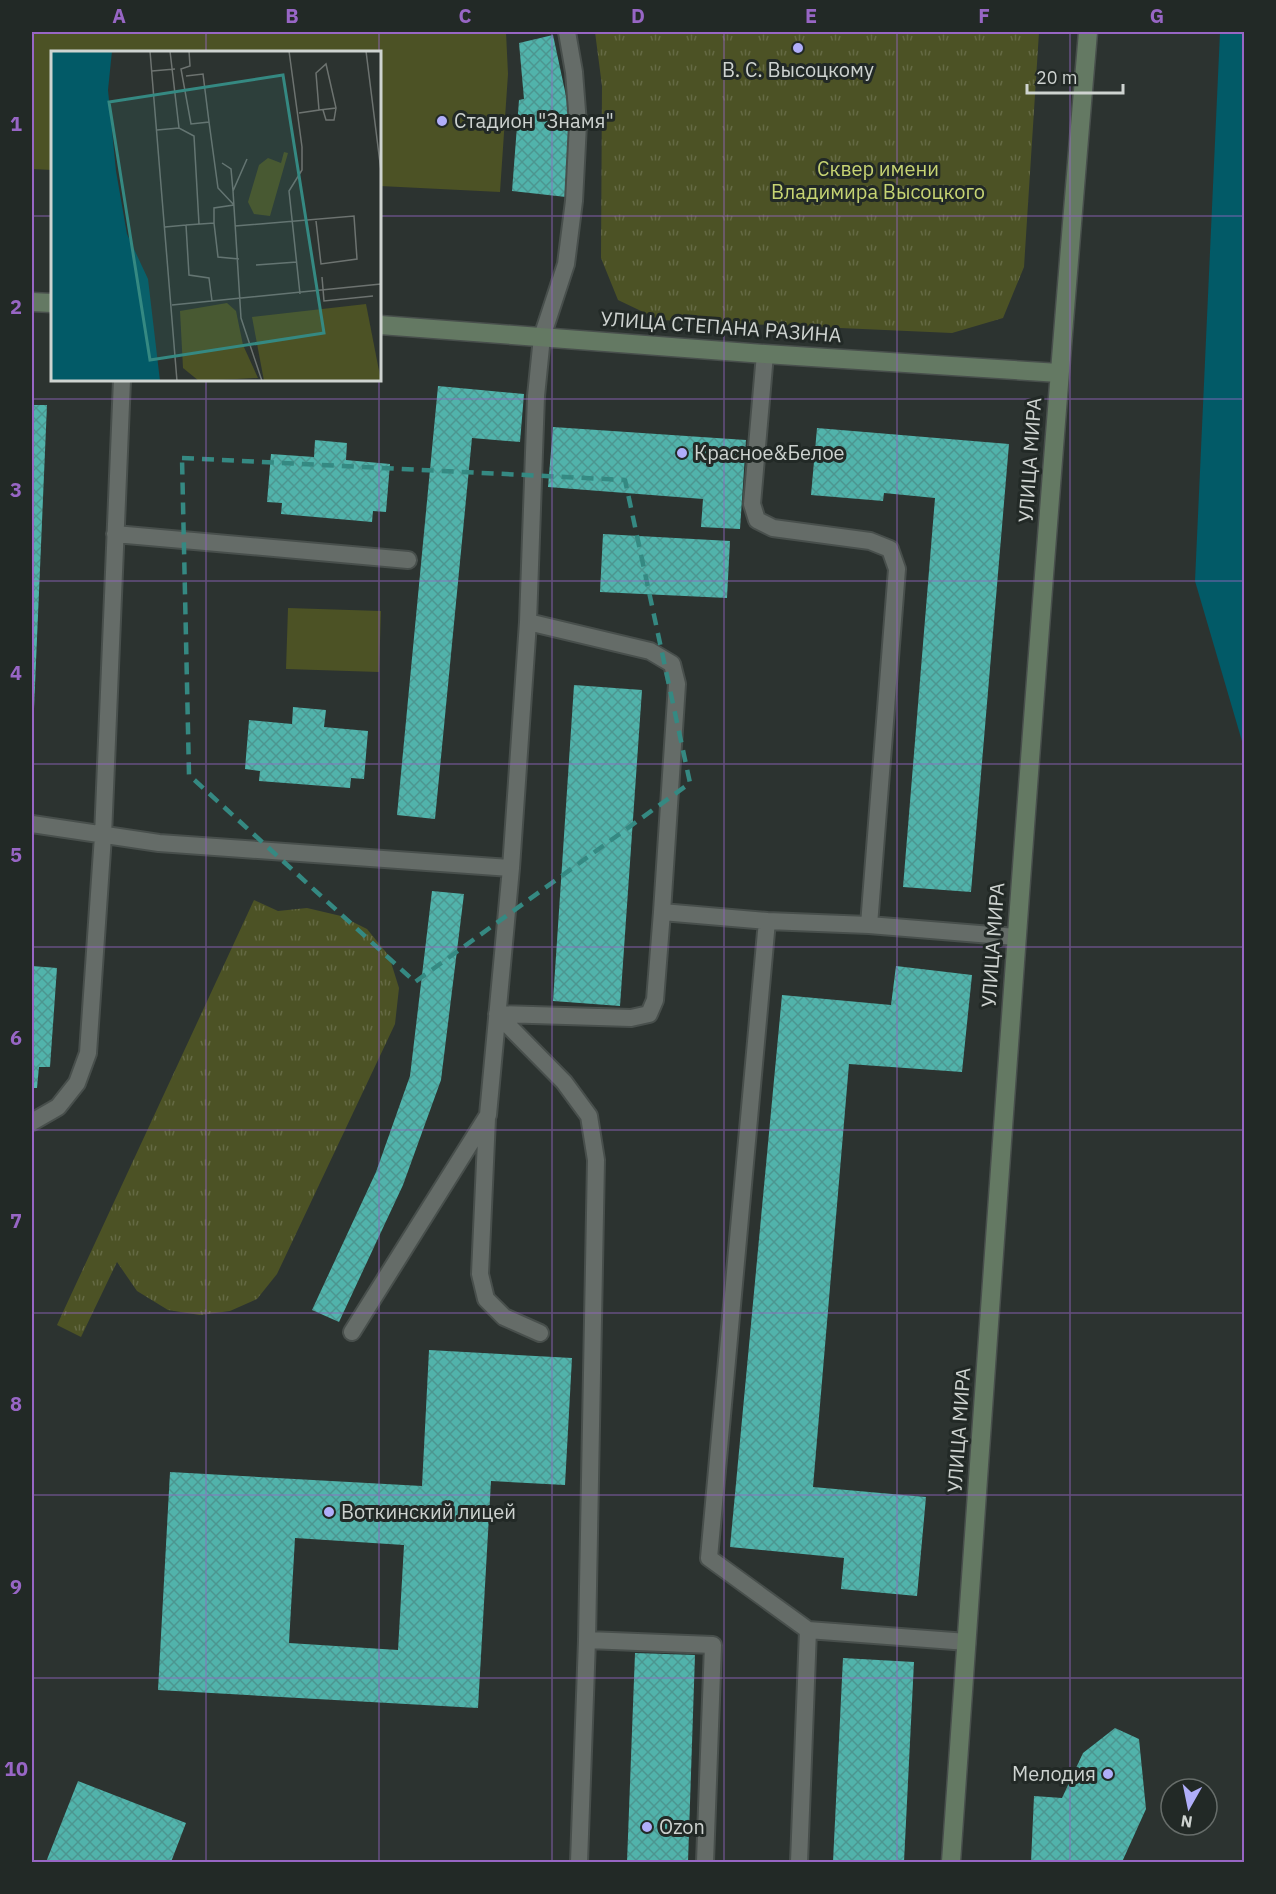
<svg xmlns="http://www.w3.org/2000/svg" width="1276" height="1894" font-family="'IBM Plex Sans',sans-serif">
  <defs>
    <pattern id="park-tufts" width="24" height="20" patternUnits="userSpaceOnUse" patternTransform="scale(1.5)"><rect width="24" height="20" fill="#4c5225"/><path d="M3 7l-1-3M5 7V3M7 7l1-3M15 17l-1-3M17 17v-4M19 17l1-3" fill="none" stroke="#656a44"/></pattern>
    <pattern id="building-cross-hatch" width="8" height="8" patternUnits="userSpaceOnUse" patternTransform="scale(1.5)"><rect width="8" height="8" fill="#51b3ab"/><path d="M0 0l8 8M0 8l8-8" fill="none" stroke="#4c9690"/></pattern>
  </defs>
  <rect width="100%" height="100%" fill="#2c3330"/>
  <!-- park -->
  <path fill="url(#park-tufts)" d="M595,32H1039L1024,267L1003,318L952,333L660,320L618,300L601,258L602,86Z
    M254,900L278,911L307,908L341,916L367,929L389,956L399,988L395,1024L277,1274L257,1299L230,1311L200,1315L168,1310L137,1291L117,1262L81,1337L57,1325Z"/>
  <!-- pitch -->
  <path fill="#4c5225" d="M32,32H506L508,74L500,192L380,186V52H52V170L32,169Z
    M288,608L381,611L379,672L286,669Z"/>
  <!-- water -->
  <path fill="#025a67" d="M1220,32H1244V748L1195,581Z"/>
  <!-- building -->
  <path fill="url(#building-cross-hatch)" fill-rule="evenodd" d="M553,35L572,124L566,197L512,191L519,100L524,99L519,43Z
    M438,386L524,394L520,442L472,438L435,819L397,815Z
    M32,405H47L33,732H32Z
    M553,427L746,440L740,529L701,527L703,499L548,487Z
    M817,428L1009,444L971,892L903,887L935,498L884,493L883,501L811,495Z
    M315,440L347,443L346,460L390,464L386,512L373,511L372,522L281,514L282,503L267,502L271,454L314,457Z
    M603,534L730,541L727,598L600,592Z
    M574,685L642,690L620,1006L553,1001Z
    M293,707L326,710L324,727L368,731L364,779L351,778L350,788L259,781L260,771L245,769L249,720L292,724Z
    M432,891L464,894L441,1080L403,1185L339,1322L312,1310L376,1172L410,1076Z
    M32,966L57,968L50,1067H39L37,1088H32Z
    M896,966L972,975L962,1072L849,1064L813,1487L926,1497L917,1596L841,1589L844,1558L730,1547L782,995L891,1005Z
    M429,1350L572,1358L565,1485L491,1481L478,1708L158,1690L170,1472L422,1486ZM295,1538L404,1545L398,1650L289,1643Z
    M635,1653L695,1655L688,1862H627Z
    M843,1658L914,1662L904,1862H833Z
    M1115,1728L1139,1739L1146,1809L1122,1862H1031L1034,1796L1062,1798L1083,1753Z
    M78,1781L186,1823L171,1862H46Z"/>
  <g fill="none" stroke-linecap="round" stroke-linejoin="round">
    <!-- lane casing -->
    <g stroke="#484f4c" stroke-width="20">
      <path id="lane" d="M765,354L752,504L757,520L773,528L870,541L890,549L897,569L869,925L1016,937
        M115,534L408,560
        M528,622L650,651L672,664L677,684L662,912L767,921L869,925
        M32,824L159,843L511,868
        M767,921L709,1558L808,1630L967,1642
        M497,1014L564,1082L589,1116L596,1160L587,1640
        M497,1014L631,1018L649,1014L655,1000L662,912
        M487,1118L480,1274L486,1299L504,1317L540,1333
        M32,1122L58,1107L77,1083L88,1053L103,836L122,380
        M352,1332L488,1115L511,868L528,622L536,396L542,337L566,264L574,201L578,124L574,72L567,32
        M579,1862L587,1640L713,1645L705,1862
        M799,1862L808,1630"/>
    </g>
    <!-- secondary casing -->
    <g stroke="#484f4c" stroke-width="21">
      <path id="secondary" d="M32,302L52,303
        M380,325L765,354L1059,373
        M951,1862C994,1252 1036,641 1088,32"/>
    </g>
    <!-- lane -->
    <use href="#lane" stroke="#656c68" stroke-width="16"/>
    <!-- secondary -->
    <use href="#secondary" stroke="#647963" stroke-width="18"/>
  </g>
  <!-- marked area -->
  <path fill="none" stroke="#358982" stroke-width="4.5" stroke-dasharray="12 8" stroke-linejoin="round" d="M182,458L625,480L690,783L415,982L189,775Z"/>
  <!-- grid -->
  <path fill="none" stroke="#9866c5" stroke-width="1.5" stroke-opacity="0.55" d="M206,32V52M379,32V52M552,32V1862M724,32V1862M897,32V1862M1070,32V1862M32,216H52M380,216H1244M206,380V1862M379,380V1862M32,399H1244M32,581H1244M32,764H1244M32,947H1244M32,1130H1244M32,1313H1244M32,1495H1244M32,1678H1244"/>
  <!-- markers -->
  <g fill="#b0aefa" stroke="#222926" stroke-width="2">
    <circle cx="798" cy="48" r="6"/>
    <circle cx="442" cy="121" r="6"/>
    <circle cx="682" cy="453" r="6"/>
    <circle cx="329" cy="1512" r="6"/>
    <circle cx="1108" cy="1774" r="6"/>
    <circle cx="647" cy="1827" r="6"/>
  </g>
  <g text-anchor="middle" stroke-width="6" stroke-linejoin="round" paint-order="stroke">
    <!-- poi labels -->
    <g font-size="20" fill="#ced3d0" stroke="#222926" text-anchor="start">
      <text x="798" y="77" text-anchor="middle">В. С. Высоцкому</text>
      <text x="454" y="128">Стадион "Знамя"</text>
      <text x="694" y="460">Красное&amp;Белое</text>
      <text x="341" y="1519">Воткинский лицей</text>
      <text x="1096" y="1781" text-anchor="end">Мелодия</text>
      <text x="659" y="1834">Ozon</text>
    </g>
    <!-- park labels -->
    <g font-size="20" fill="#c7d473" stroke="#222926">
      <text x="878" y="176">Сквер имени<tspan x="878" dy="23">Владимира Высоцкого</tspan></text>
    </g>
    <!-- street labels -->
    <g font-size="20" fill="#ced3d0" stroke="#222926">
      <text transform="translate(721 327) rotate(4)" y="7">УЛИЦА СТЕПАНА РАЗИНА</text>
      <text transform="translate(1030 460) rotate(-86)" y="7">УЛИЦА МИРА</text>
      <text transform="translate(993 945) rotate(-86)" y="7">УЛИЦА МИРА</text>
      <text transform="translate(959 1430) rotate(-86)" y="7">УЛИЦА МИРА</text>
    </g>
  </g>
  <!-- overview -->
  <g transform="translate(51 51)">
    <rect width="330" height="330" fill="#2c3330"/>
    <path d="M233,101L237,102L219,165L203,163L197,151L208,114L217,107L230,112ZM176,252L185,260L192,294L207,327L148,330L132,317L129,260Z" fill="#4c5225"/>
    <path d="M315,253L330,330H213L201,266Z" fill="#4c5225"/>
    <path d="M0,0H61L57,39L65,120L76,183L97,228L109,330H0Z" fill="#025a67"/>
    <path fill="none" stroke="#6d7370" stroke-width="1.5" d="M99,0L126,330M119,0L128,77M238,0L251,96V119L238,140L249,243M315,0L330,120M101,20L124,18M135,25L152,23L158,71L140,73L130,18L139,15L138,0M272,59L275,69H283L285,57M248,62L268,59L265,22L275,13L285,57L268,59M158,71L167,137L183,154M106,79L128,77L143,85L148,173M196,108L182,140L190,267L211,330M171,112L180,118L182,140M163,172V157L183,154M135,174L163,172L167,206L188,208M184,175L303,165L306,208L270,213L265,170M114,176L135,174L138,224L158,227L161,250M205,214L246,211M271,226L273,250L322,245M121,254L330,233"/>
    <path fill="#358982" fill-opacity="0.15" stroke="#358982" stroke-width="3" d="M232,24L273,282L99,309L58,51Z"/>
    <rect width="330" height="330" fill="none" stroke="#ced3d0" stroke-width="3"/>
  </g>
  <!-- border -->
  <rect width="1276" height="1894" fill="none" stroke="#222926" stroke-width="66"/>
  <!-- north arrow -->
  <g transform="translate(1189 1807) rotate(189)"><circle r="28" fill="#222926" stroke="#676d6a" stroke-width="1.5"/>
  <path d="M0-4.5L10 22L0 15L-10 22Z" fill="#b0aefa"/>
  <text y="-9" font-size="16" font-weight="bold" text-anchor="middle" fill="#ced3d0">N</text>
  </g>
  <!-- scale -->
  <path d="M1027 84v9h96v-9" fill="none" stroke="#ced3d0" stroke-width="3"/>
  <text x="1036" y="84" font-size="18" fill="#ced3d0" stroke="#222926" stroke-width="4.5" paint-order="stroke">20 m</text>
  <rect x="33" y="33" width="1210" height="1828" fill="none" stroke="#9866c5" stroke-width="2"/>
  <g font-size="20" text-anchor="middle" font-weight="bold" fill="#9866c5">
    <text x="119" y="23">A</text>
    <text x="292" y="23">B</text>
    <text x="465" y="23">C</text>
    <text x="638" y="23">D</text>
    <text x="811" y="23">E</text>
    <text x="984" y="23">F</text>
    <text x="1157" y="23">G</text>
    <text x="16" y="131">1</text>
    <text x="16" y="314">2</text>
    <text x="16" y="497">3</text>
    <text x="16" y="680">4</text>
    <text x="16" y="862">5</text>
    <text x="16" y="1045">6</text>
    <text x="16" y="1228">7</text>
    <text x="16" y="1411">8</text>
    <text x="16" y="1594">9</text>
    <text x="16" y="1776">10</text>
  </g>
</svg>
